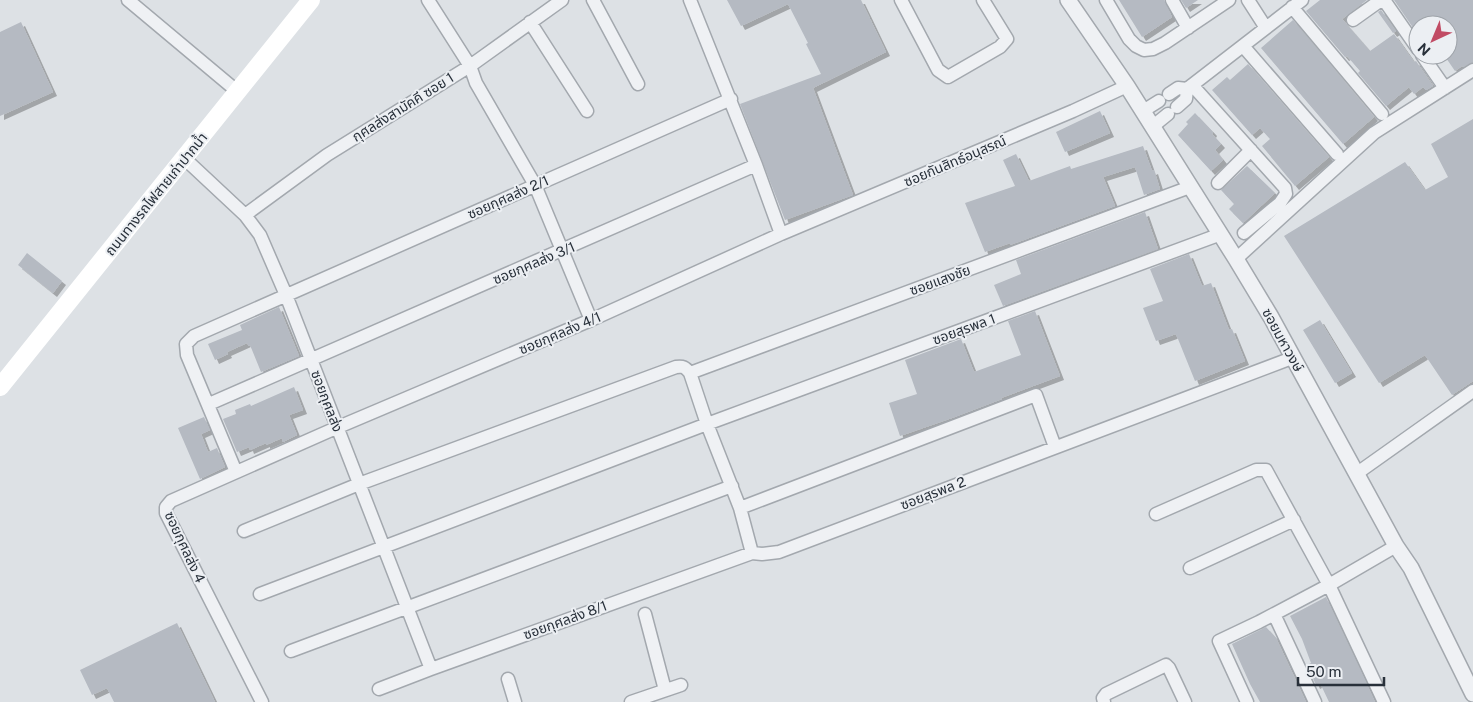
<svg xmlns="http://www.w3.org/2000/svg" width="1473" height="702" font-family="'Public Sans','Noto Sans Thai',sans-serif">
  <defs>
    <filter id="shadow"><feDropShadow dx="4" dy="4" stdDeviation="0" flood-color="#0004"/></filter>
  </defs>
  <rect width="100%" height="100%" fill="#dde1e5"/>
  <!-- building -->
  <path fill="#b5bac2" filter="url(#shadow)" d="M727,0H861L886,52L813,88L853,195L785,220L740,104L821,74L806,44L808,43L788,4L741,26Z
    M1119,0H1164L1172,17L1142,37Z
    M1181,0H1198L1186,8Z
    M1320,0H1367L1342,19L1370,51L1394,34L1414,62L1416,61L1433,86L1426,90L1423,87L1414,94L1409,87L1386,106L1358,73L1360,71L1347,56L1345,57L1306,11Z
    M1394,0H1473V62L1463,67L1462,66L1455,71L1444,55H1448V25H1418V35Z
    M1381,10L1396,31L1393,33L1378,12Z
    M1293,20L1374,117L1343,144L1261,48Z
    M21,22L53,92L0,116V32Z
    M1248,64L1329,157L1295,186L1262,146L1270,139L1260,128L1252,135L1212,90L1227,77L1230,80Z
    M1100,111L1110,133L1065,152L1056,132Z
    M1195,113L1213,132L1212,134L1221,144L1215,150L1223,160L1211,171L1178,135L1188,124L1186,122Z
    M1473,119V381L1452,395L1425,355L1379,383L1284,236L1405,162L1425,190L1448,177L1431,144Z
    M1143,146L1152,171L1154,170L1160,189L1144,195L1135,167L1103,177L1115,206L1010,245V243L985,252L965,203L1015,186L1003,160L1016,154L1029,181L1070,166L1071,169Z
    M1247,166L1275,193L1243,223L1229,209L1234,204L1221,190Z
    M1145,212L1158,249L1003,306L994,285L1021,274L1016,260Z
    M27,253L62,281L53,293L18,265Z
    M1189,254L1202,286L1211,283L1229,330L1232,329L1245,361L1195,381L1176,334L1156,341L1143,308L1163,301L1150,269Z
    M279,307L299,356L261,372L250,345L249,346L247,343L227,352L228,354L215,360L208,344L242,330L240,325Z
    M1035,311L1060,376L1001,398L1002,399L952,418L900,436L889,403L917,394L905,360L961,339L974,372L1021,355L1008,321Z
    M1320,320L1352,373L1335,383L1303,330Z
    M294,387L303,410L289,415L297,435L283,442L282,438L266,445V443L250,450L249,447L237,452L223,419L236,414L235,410L250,404L251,406Z
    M204,417L210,430L201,434L208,452L217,448L225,467L200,479L178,428Z
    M1326,597L1359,667L1375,702H1329L1320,683L1316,685L1307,665L1311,663L1302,639L1290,616Z
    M177,623L215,702H114L107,688L92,695L80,670Z
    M1266,627L1276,638L1306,702H1260L1250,684L1232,644Z"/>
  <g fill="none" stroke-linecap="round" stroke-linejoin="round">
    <!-- minor casing -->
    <g stroke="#a3a8ae" stroke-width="15">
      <path id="minor" d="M128,0L238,92
        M428,0L470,66L476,83L535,185L591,320
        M593,0L638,84
        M690,0L756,165L781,234
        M901,0L938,70L948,77L1000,47L1007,39L983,0
        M1106,0L1129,39L1136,46L1144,50L1153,49L1165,43L1229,0
        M1172,0L1188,28
        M1248,0L1266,28
        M1384,0L1418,49
        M1292,7L1382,114
        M1353,20L1381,0
        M530,22L587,111
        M1243,46L1337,154
        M1422,55L1445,88
        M1192,85L1285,188L1286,194L1280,203L1244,233
        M1169,94L1178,88L1187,89L1302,0
        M1177,107L1186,99L1187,89
        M1143,111L1159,101
        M1152,127L1168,114
        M184,158L245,215L260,235L286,295L431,669
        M1218,183L1251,150
        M245,215L327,155L470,66L562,0
        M1236,259L1374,133L1473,70
        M690,373L1190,187
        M209,404L756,165
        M236,472L187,355L186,344L194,336L731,99
        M1356,474L1473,391
        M740,508L1036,395L1055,447
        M1156,514L1256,470H1266L1329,585L1384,702
        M244,531L359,484L676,367C683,366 685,367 690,373L707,424L740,508L752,553L762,554L779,552L1292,358
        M1190,568L1294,520
        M260,594L707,424L1221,234
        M645,614L665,690
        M1274,614L1315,702
        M291,651L732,486
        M508,679L515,702
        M379,689L431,669L752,553
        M262,702L166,513V507L171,501L336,428L591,320L781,234L1073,111L1127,86
        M631,702L681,685
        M1104,702L1103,698L1106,694L1166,665L1169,668L1185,702
        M1247,702L1219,641L1259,622L1329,585L1396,546"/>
    </g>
    <!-- tertiary casing -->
    <g stroke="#a3a8ae" stroke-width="18">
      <path id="tertiary" d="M1068,0L1127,86L1236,259L1271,317L1396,546L1411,568L1473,694"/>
    </g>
    <!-- minor -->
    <use href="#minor" stroke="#eff1f4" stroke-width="12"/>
    <!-- tertiary -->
    <use href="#tertiary" stroke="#eff1f4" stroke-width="15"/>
    <!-- secondary -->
    <path stroke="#fff" stroke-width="18" d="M0,387L311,0"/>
  </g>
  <g text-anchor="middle" stroke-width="4" stroke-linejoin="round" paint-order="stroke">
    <!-- street labels -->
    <g font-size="14" fill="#28303a" stroke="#eceff3">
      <text transform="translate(403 107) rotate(-32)" y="5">กุศลส่งสามัคคี ซอย 1</text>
      <text transform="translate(955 161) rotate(-23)" y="5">ซอยกันสิทธ์อนุสรณ์</text>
      <text transform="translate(156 194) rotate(-51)" y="5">ถนนทางรถไฟสายเก่าปากน้ำ</text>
      <text transform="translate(508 197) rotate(-24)" y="5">ซอยกุศลส่ง 2/1</text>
      <text transform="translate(534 263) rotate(-23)" y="5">ซอยกุศลส่ง 3/1</text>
      <text transform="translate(940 280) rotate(-20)" y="5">ซอยแสงชัย</text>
      <text transform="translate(964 329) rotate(-20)" y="5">ซอยสุรพล 1</text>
      <text transform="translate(560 333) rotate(-23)" y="5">ซอยกุศลส่ง 4/1</text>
      <text transform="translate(1283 340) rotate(61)" y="5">ซอยมหาวงษ์</text>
      <text transform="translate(327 401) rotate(69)" y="5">ซอยกุศลส่ง</text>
      <text transform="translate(933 493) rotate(-21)" y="5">ซอยสุรพล 2</text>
      <text transform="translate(185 547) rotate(65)" y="5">ซอยกุศลส่ง 4</text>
      <text transform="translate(565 620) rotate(-20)" y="5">ซอยกุศลส่ง 8/1</text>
    </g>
  </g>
  <!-- north arrow -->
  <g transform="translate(1433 40) rotate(224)"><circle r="24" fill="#eceff3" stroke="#9ea3a9"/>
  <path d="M0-4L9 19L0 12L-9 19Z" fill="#c14b64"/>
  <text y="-8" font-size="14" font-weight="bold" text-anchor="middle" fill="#28303a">N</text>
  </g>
  <!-- scale -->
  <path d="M1298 677v8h86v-8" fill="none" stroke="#28303a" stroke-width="2.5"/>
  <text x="1306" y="677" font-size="15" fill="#28303a" stroke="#eceff3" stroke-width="4" paint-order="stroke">50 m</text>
</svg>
